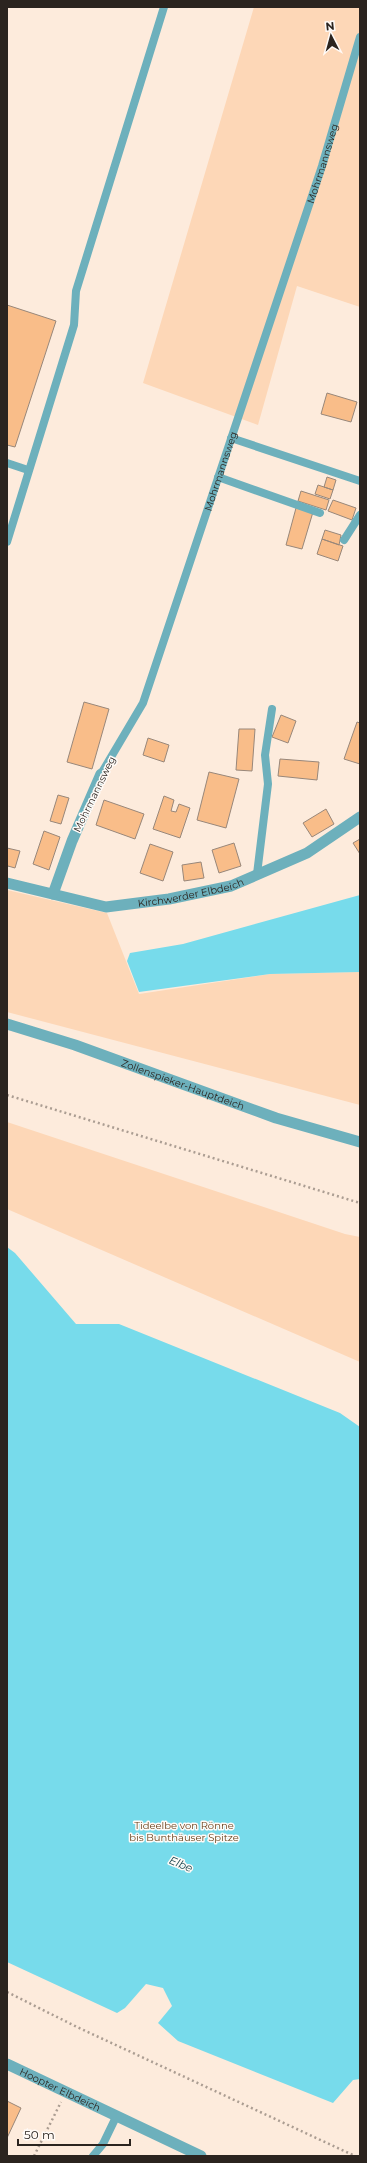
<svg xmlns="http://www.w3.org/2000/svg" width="367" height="2163" font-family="Montserrat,sans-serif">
  <rect width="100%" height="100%" fill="#fdebdc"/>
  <!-- green -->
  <path fill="#fdd7b7" d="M254,7H360V307L297,286L258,425L143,383Z
    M7,890L107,913L139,994L270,974L360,972V1105L7,1012Z
    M7,1122L345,1234L360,1237V1362L7,1209Z"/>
  <!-- water -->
  <path fill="#77dbeb" d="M360,895V972L270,974L139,992L127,961L130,953L183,944Z
    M7,1247L15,1253L76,1324H119L340,1413L360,1427V2079L353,2080L333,2103L178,2041L158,2023L172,2006L163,1988L146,1984L125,2008L117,2013L7,1962Z"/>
  <!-- building -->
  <path fill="#f9bd89" stroke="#98877a" d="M7,305L56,321L15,447L7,445Z
    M327,393L357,402L351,422L321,414Z
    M327,477L336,480L333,490L324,487Z
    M318,485L333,490L330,499L315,494Z
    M301,491L329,500L326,510L298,501Z
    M333,500L356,508L352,520L328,511Z
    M296,508L313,512L302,549L286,545Z
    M325,530L341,535L339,545L322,539Z
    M322,539L343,546L338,561L317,554Z
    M84,702L109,709L92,769L67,762Z
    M281,715L296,721L288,743L272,737Z
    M357,722L360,723V764L344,759Z
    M239,729H255L252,771L236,770Z
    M148,738L169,745L164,762L143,755Z
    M280,759L319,762L317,780L278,776Z
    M209,772L239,779L226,828L197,820Z
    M58,795L69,798L61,824L50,821Z
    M164,796L174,800L171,811L176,812L179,804L190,808L180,838L153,829Z
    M104,800L144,814L135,839L96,825Z
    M326,809L334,824L312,837L303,823Z
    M44,831L60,837L49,870L33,864Z
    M360,839V854L353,843Z
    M234,843L241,866L219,873L212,850Z
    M150,844L173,852L163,881L140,873Z
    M7,848L20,851L15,868L8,866L7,869Z
    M201,862L204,878L184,881L182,865Z
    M7,2101L21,2108L7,2138Z"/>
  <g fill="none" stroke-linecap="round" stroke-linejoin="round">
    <!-- path -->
    <path stroke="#ab9d92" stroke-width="2.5" stroke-dasharray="2 3" stroke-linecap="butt" d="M7,1095L360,1203
      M7,1992L77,2027L355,2156
      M34,2156L61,2102"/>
    <!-- service -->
    <g stroke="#6db0bc" stroke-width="8">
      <path d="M231,438L360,481"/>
      <path d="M7,463L28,470"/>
      <path d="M218,477L320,513"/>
      <path d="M344,540L360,515"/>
      <path d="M7,542L74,325L76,291L164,7"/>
      <path id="s1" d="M101,774L143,703L322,166L360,37"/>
      <path d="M257,874L268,784L265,755L272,709"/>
      <path d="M93,2156L103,2144L116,2117"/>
    </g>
    <!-- minor -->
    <g stroke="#6db0bc" stroke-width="11">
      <path id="s2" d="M7,883L106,907L169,899L231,886L307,853L360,817"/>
      <path d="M53,894L72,841L101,774"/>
    </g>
    <!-- tertiary -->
    <g stroke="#6db0bc" stroke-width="11">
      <path id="s3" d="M7,1024L75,1045L276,1118L360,1142"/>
      <path id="s4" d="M7,2064L201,2156"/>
    </g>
  </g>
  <g text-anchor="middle" stroke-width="3" stroke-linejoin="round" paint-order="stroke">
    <!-- street labels -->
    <g font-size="10" fill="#2b241f" stroke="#fffbf8">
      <text dy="4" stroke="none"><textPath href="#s1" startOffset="651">Mohrmannsweg</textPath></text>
      <text dy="4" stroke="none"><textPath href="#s1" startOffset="327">Mohrmannsweg</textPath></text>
      <text transform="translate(94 794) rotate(-64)" y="4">Mohrmannsweg</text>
      <text dy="4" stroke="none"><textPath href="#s2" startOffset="188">Kirchwerder Elbdeich</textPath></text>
      <text dy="4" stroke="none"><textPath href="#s3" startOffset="186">Zollenspieker-Hauptdeich</textPath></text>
      <text dy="4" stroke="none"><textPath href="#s4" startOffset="59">Hoopter Elbdeich</textPath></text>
    </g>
    <!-- park labels -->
    <g font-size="10" fill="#653e17" stroke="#fffbf8">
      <text x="184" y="1829">Tideelbe von Rönne<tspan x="184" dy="12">bis Bunthäuser Spitze</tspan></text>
    </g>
    <!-- water labels -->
    <g font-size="11" font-style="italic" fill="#1b484f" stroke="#fffbf8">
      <text transform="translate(181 1864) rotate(23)" y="4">Elbe</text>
    </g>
  </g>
  <!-- border -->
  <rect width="367" height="2163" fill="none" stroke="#2b241f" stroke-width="16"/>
  <!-- north arrow -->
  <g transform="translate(331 36) rotate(354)" stroke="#fffbf8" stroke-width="3" paint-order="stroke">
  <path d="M0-3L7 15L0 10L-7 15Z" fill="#2b241f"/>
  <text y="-6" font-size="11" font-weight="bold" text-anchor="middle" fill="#2b241f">N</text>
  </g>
  <!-- scale -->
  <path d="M18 2139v6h112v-6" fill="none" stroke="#2b241f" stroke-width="2"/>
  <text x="24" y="2139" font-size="12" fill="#2b241f" stroke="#fffbf8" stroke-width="3" paint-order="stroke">50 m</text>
</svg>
